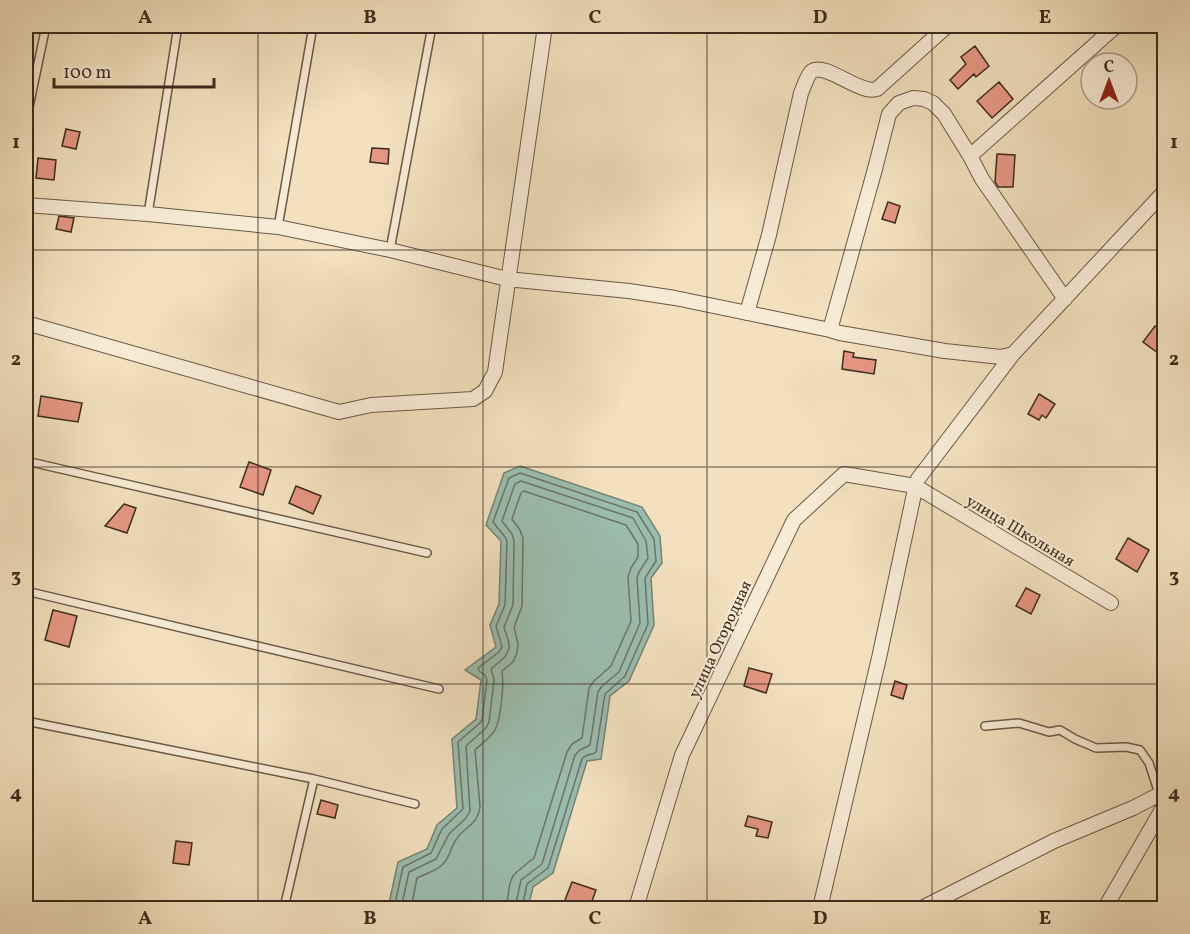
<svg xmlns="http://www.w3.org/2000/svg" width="1190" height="934" font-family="Vollkorn,serif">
  <rect width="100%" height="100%" fill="#f2e0be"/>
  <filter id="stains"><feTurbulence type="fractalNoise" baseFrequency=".00333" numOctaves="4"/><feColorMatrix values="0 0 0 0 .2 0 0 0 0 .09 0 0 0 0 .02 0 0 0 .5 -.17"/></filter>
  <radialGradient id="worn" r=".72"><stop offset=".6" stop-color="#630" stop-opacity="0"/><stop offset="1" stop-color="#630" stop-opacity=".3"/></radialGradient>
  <!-- water -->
  <path fill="#9bbdae" stroke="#758374" stroke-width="1.5" d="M520,466L642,507L660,536L662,563L651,578L654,625L629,681L610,696L601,759L587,761L553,873L533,887L528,908H388L398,862L427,849L437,825L457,808L452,739L476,719L481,680L465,670L496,647L490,625L499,604L501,541L486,525L504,473Z"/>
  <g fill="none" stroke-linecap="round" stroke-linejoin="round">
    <!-- shore -->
    <path stroke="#6c7466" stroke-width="1.5" d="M394,908L403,867L431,853L442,829L463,809L458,742L480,723L482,720L487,680L485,675L479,671L478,668L499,652L502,647L496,626L505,605L507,541L505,537L493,522L509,478L520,473L637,512L654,539L656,561L645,578L648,624L625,676L605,694L596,752C592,756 586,753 582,759L548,868L527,884L522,908
      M401,908L409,872L436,859L449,834L466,818L470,811L466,746L486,728L489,722L494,680L491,669L505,657L509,649V643L504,627L513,605L514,541L512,534L502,521L515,484L521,481L633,518L646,541L648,558L639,572L637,578L640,623L619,672L602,686L598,692L590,745L580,750L575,755L542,864L521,880L515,908
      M411,908L417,878C425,874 436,871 442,865C450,858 450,848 456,840C464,826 478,826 480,806L475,750C481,744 488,739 493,733C501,724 504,684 502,671L513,662L517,653L518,644L514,627L522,606L523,538L520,530L512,519L521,493L524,491L626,525L638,544V557L631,568L628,577L631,621L611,666L594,681L589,688L582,738L572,744L567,752L534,858L518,871L513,876L510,883L506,908"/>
  </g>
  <!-- building -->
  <path fill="#e69784" stroke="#3c2b1d" stroke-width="1.5" d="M975,46L989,66L976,77L974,74L958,89L950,80L966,64L961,57Z
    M999,82L1013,99L992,118L977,101Z
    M66,129L80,132L76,149L62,146Z
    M372,148L389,149L388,164L370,162Z
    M997,154L1015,155L1013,187H998L995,182Z
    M38,158L56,160L54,180L36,178Z
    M888,202L900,206L895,223L882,219Z
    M59,216L74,218L71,232L56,229Z
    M1155,326L1164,333V344L1158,353L1143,342Z
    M844,351L854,353L853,357L876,360L874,374L842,369Z
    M1039,394L1055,404L1046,418L1042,415L1039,420L1028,414Z
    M41,396L82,403L78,422L38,416Z
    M249,462L271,470L263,495L240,487Z
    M296,486L321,496L313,514L289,503Z
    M124,504L136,508L127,533L105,526Z
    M1128,538L1149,550L1137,572L1116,559Z
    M1026,588L1040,595L1031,614L1016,606Z
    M53,610L77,616L69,647L45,640Z
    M749,668L772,674L766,693L744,686Z
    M895,681L907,685L903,699L891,695Z
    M321,800L338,805L335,818L317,814Z
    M748,816L772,822L768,838L756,836L758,829L745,826Z
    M176,841L192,843L189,865L173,863Z
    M572,882L596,890L589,909L565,900Z"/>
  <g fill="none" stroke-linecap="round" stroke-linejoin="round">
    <!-- service casing -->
    <g stroke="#6a5845" stroke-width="10">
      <path id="service" d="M26,121L46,26
        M148,214L178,26
        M278,227L313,26
        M390,250L432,26
        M26,461L427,553
        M26,591L439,689
        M26,721L314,779L415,804
        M985,726L1019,723L1049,732L1060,730L1075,739L1096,748L1126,747L1140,750L1149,763L1159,794
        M284,908L314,779"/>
    </g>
    <!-- minor casing -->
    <g stroke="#6a5845" stroke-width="16">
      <path id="minor" d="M970,156L1116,26
        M26,205L148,214L278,227L390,250L507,279L629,291L675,298L830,330L840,333L945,351L1001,357L1013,354
        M747,313L769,235L801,93C804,87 807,75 812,71C826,62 860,95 877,89L947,26
        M26,323L339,412L371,405L473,399L485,391L495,372L545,26
        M830,330L875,169L889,114L899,103L913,98L924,99L933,103L944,114L970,156L982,179L1065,299
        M636,908L682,755L794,520L844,474L915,486L1111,603
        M820,908L879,658L914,494L915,486L918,479L1013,354L1164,192
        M922,908L1054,841L1133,808L1164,792
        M1105,908L1164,806"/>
    </g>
    <!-- service -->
    <use href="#service" stroke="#f7ebd5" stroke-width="7"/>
    <!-- minor -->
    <use href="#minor" stroke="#f7ebd5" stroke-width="14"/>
  </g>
  <!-- grid -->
  <path fill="none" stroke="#3c2b1d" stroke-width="1.5" stroke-opacity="0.55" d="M258,26V908M483,26V908M707,26V908M932,26V908M26,250H1164M26,467H1164M26,684H1164"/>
  <g text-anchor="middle" stroke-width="4.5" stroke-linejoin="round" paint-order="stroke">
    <!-- street labels -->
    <g font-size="16" fill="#3c2b1d" stroke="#f7ebd5">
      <text transform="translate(1021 530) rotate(31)" y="6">улица Школьная</text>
      <text transform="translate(719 639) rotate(-65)" y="6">улица Огородная</text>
    </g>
  </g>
  <!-- margin -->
  <rect width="1190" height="934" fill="none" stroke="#f2e0be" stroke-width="66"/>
  <!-- north arrow -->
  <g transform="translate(1109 81)"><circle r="28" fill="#f7ebd5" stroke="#ac9e8b" stroke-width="1.5"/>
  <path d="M0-4.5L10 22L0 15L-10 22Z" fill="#8f2418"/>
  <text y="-9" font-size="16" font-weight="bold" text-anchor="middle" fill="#3c2b1d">С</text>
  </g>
  <!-- scale -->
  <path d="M54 78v9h160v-9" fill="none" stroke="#3c2b1d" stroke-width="3"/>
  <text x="63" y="78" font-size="18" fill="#3c2b1d" stroke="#f7ebd5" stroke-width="4.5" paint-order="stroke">100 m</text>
  <rect x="33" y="33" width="1124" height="868" fill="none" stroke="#3c2b1d" stroke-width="2"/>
  <g font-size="20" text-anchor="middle" font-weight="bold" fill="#3c2b1d">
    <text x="145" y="23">A</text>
    <text x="370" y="23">B</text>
    <text x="595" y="23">C</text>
    <text x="820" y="23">D</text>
    <text x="1045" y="23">E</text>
    <text x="16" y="148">1</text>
    <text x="1174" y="148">1</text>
    <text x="16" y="365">2</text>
    <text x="1174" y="365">2</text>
    <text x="16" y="582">3</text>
    <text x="1174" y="582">3</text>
    <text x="16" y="799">4</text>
    <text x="1174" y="799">4</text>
    <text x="145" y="924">A</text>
    <text x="370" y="924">B</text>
    <text x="595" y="924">C</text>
    <text x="820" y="924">D</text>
    <text x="1045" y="924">E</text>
  </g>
  <rect width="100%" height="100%" filter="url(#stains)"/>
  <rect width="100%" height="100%" fill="url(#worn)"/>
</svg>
